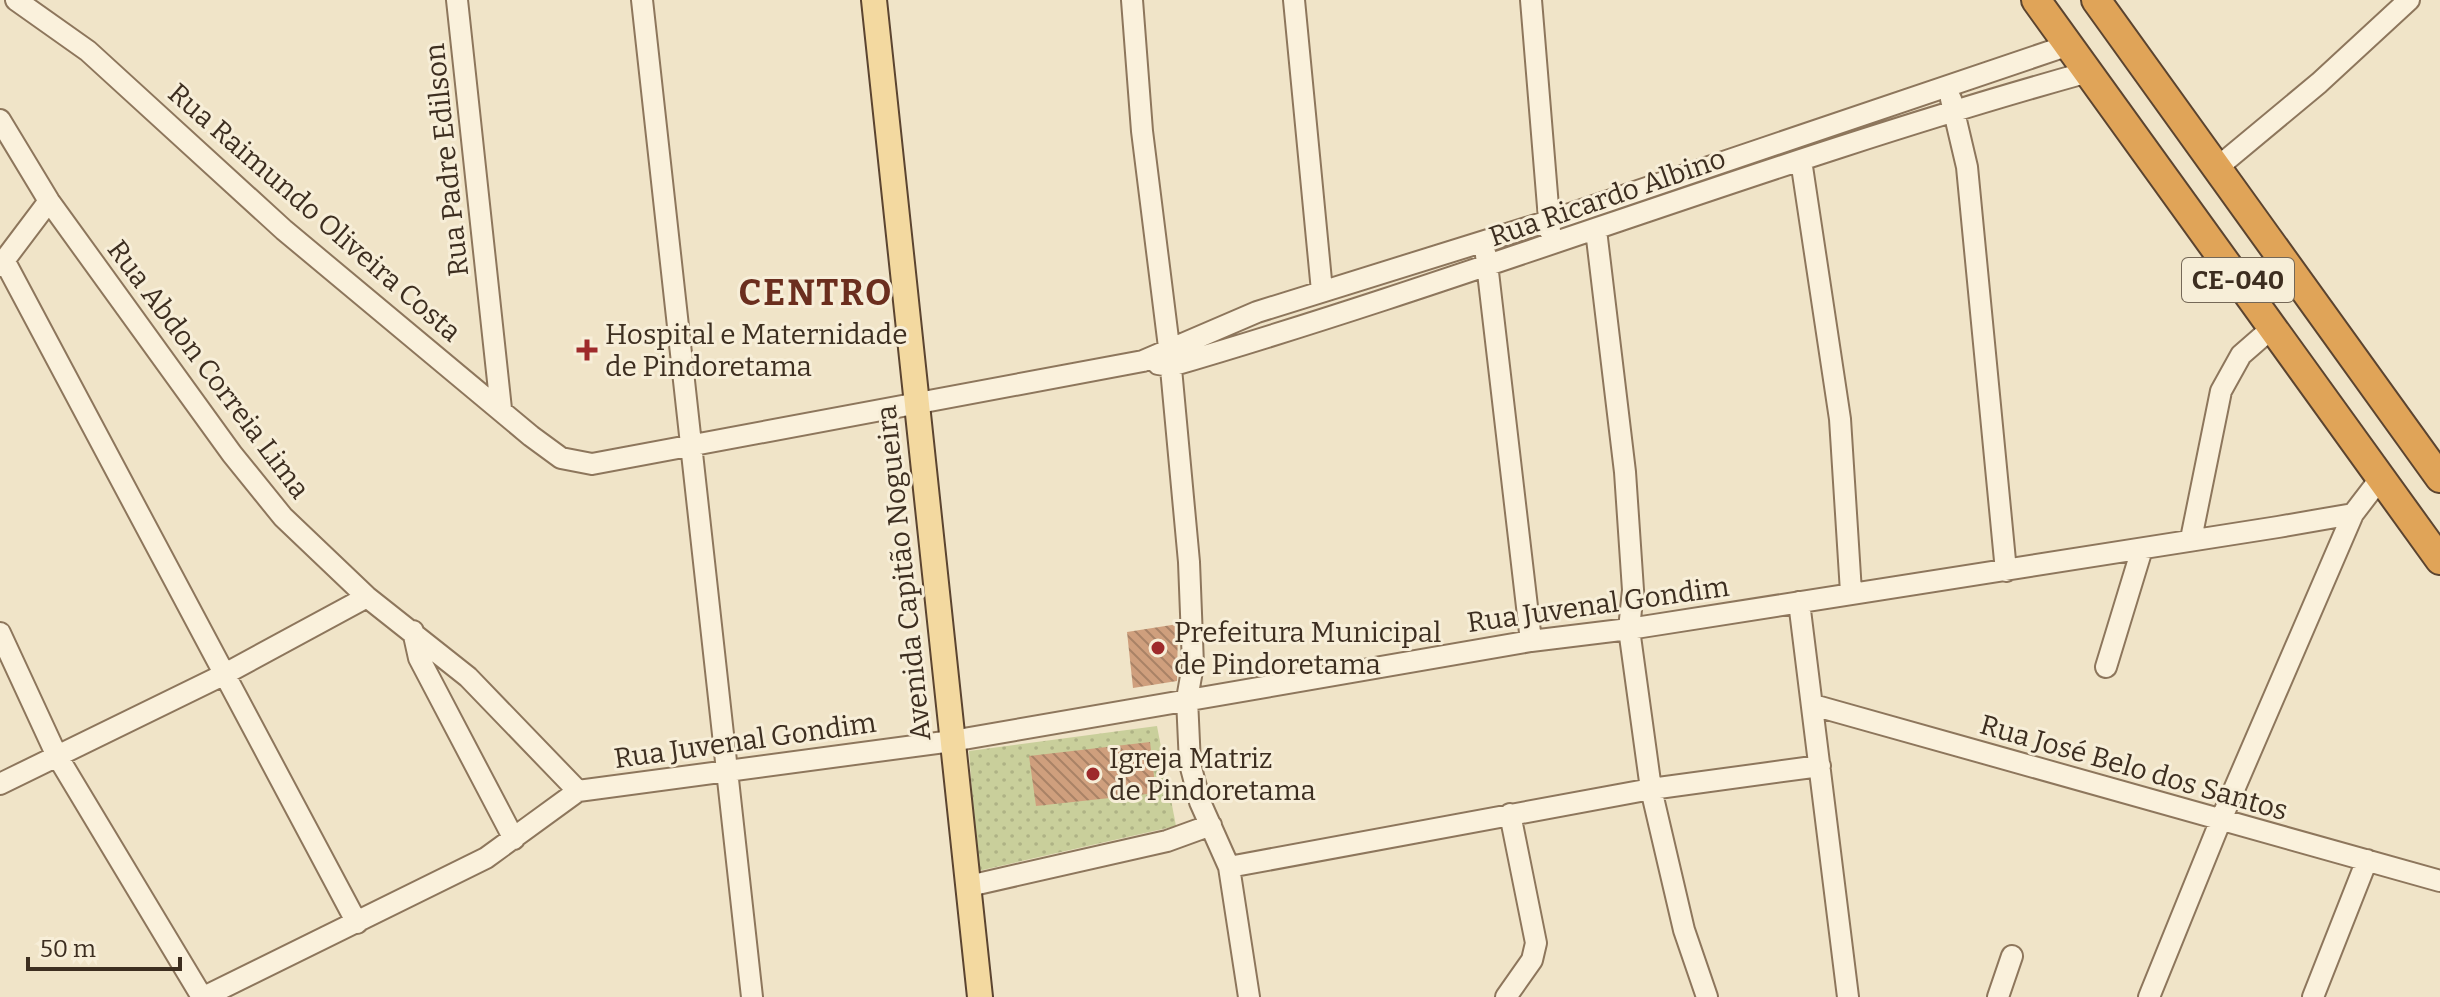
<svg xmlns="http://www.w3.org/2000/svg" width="2440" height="997" font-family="Bitter,serif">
  <defs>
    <pattern id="park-dots" width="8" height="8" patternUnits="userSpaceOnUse" patternTransform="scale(2)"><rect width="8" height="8" fill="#c9cf9b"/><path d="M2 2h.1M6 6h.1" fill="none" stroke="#aeb285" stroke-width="1.8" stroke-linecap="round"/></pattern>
    <pattern id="building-back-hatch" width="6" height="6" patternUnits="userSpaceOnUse" patternTransform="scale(2)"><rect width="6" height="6" fill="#cf9f7d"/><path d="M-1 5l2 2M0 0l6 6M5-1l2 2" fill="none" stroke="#a98266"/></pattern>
  </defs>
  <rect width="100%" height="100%" fill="#f0e4c8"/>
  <!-- park -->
  <path fill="url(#park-dots)" d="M1157,726L1176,826L978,871L969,751Z"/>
  <!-- building -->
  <path fill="url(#building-back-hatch)" d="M1178,624L1177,681L1133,688L1127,632Z
    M1150,742L1156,793L1036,806L1029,756Z"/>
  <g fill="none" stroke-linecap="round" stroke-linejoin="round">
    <!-- minor casing -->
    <g stroke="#8d765c" stroke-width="24">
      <path id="minor" d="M16,0L88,51L284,230L531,436L561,458L592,464L1143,361L1257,312L1549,221L2069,45
        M457,0L501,409
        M642,0L752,997
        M1132,0L1142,131L1169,347L1189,562L1193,665L1187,699L1190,764L1200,802L1229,867L1249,997
        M1294,0L1322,291
        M1531,0L1550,231
        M1951,99L1967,167L2006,571
        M0,120L49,201L232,454L283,517L367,597L468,677L578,791
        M1801,160L1840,419L1851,592
        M2218,167L2319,83L2409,0
        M1596,230L1625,472L1633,590L1629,629L1651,789L1684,930L1707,997
        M1486,255L1531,641
        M4,260L357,923
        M0,266L49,201
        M1158,364L1171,366C1479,276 1778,158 2088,72
        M2191,539L2221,391L2241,355L2272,328
        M1799,602L1848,997
        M413,631L419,658L514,839
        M0,633L56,754L202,997
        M2106,667L2142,549
        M1813,705L2440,881
        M0,784L223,675L367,597
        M1229,867L1651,789L1820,766
        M969,886L1167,841L1211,825
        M204,997L486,858L578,791L952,741L1531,641L1629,629L2278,527L2353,514L2379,480
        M1506,997L1532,960L1536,943L1510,814
        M1998,997L2012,956
        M2149,997L2220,822L2353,514
        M2313,997L2367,860"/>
    </g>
    <!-- major casing -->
    <g stroke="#5b4430" stroke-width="28">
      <path id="major" d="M874,0L980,997"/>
    </g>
    <!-- highway casing -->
    <g stroke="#5b4430" stroke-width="32">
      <path id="highway" d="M2036,0L2440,560
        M2096,0L2440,478"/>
    </g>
    <!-- minor -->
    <use href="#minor" stroke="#faf1dc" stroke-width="20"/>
    <!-- major -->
    <use href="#major" stroke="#f3d9a0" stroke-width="24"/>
    <!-- highway -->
    <use href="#highway" stroke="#e0a458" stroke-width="28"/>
  </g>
  <!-- markers -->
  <g fill="#9e2a2b" stroke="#f7eed8" stroke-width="3">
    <path d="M583 338h8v8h8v8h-8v8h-8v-8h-8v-8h8z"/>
    <circle cx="1158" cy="648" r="8"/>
    <circle cx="1093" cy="774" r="8"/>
  </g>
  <g text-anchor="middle" stroke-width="6" stroke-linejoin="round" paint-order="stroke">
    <!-- shield labels -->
    <rect fill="#f7eed8" stroke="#756857" stroke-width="2" x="2182" y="258" width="112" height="44" rx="6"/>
    <g font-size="26" font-weight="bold" fill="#3d2e20">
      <text x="2238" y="289">CE-040</text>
    </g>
    <!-- street labels -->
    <g font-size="28" fill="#3d2e20" stroke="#f7eed8">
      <text transform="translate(446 160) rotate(-96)" y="10">Rua Padre Edilson</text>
      <text transform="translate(1607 197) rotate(-19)" y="10">Rua Ricardo Albino</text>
      <text transform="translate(315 212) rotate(41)" y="10">Rua Raimundo Oliveira Costa</text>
      <text transform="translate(209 369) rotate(53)" y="10">Rua Abdon Correia Lima</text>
      <text transform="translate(903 573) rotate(-96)" y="10">Avenida Capitão Nogueira</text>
      <text transform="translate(1598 604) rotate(-8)" y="10">Rua Juvenal Gondim</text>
      <text transform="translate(745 740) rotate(-8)" y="10">Rua Juvenal Gondim</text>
      <text transform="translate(2134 767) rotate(16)" y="10">Rua José Belo dos Santos</text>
    </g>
    <!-- poi labels -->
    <g font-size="28" fill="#3d2e20" stroke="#f7eed8" text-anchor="start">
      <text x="605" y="344">Hospital e Maternidade<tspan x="605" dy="32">de Pindoretama</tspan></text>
      <text x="1174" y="642">Prefeitura Municipal<tspan x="1174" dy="32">de Pindoretama</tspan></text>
      <text x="1109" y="768">Igreja Matriz<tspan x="1109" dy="32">de Pindoretama</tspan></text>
    </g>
    <!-- district labels -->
    <g font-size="36" font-weight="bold" letter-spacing="2" fill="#6b2e1e" stroke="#f7eed8">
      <text x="816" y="305">CENTRO</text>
    </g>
  </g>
  <!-- scale -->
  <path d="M28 957v12h152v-12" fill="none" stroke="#3d2e20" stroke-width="4"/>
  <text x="40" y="957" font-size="24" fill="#3d2e20" stroke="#f7eed8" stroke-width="6" paint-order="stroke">50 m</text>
</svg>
